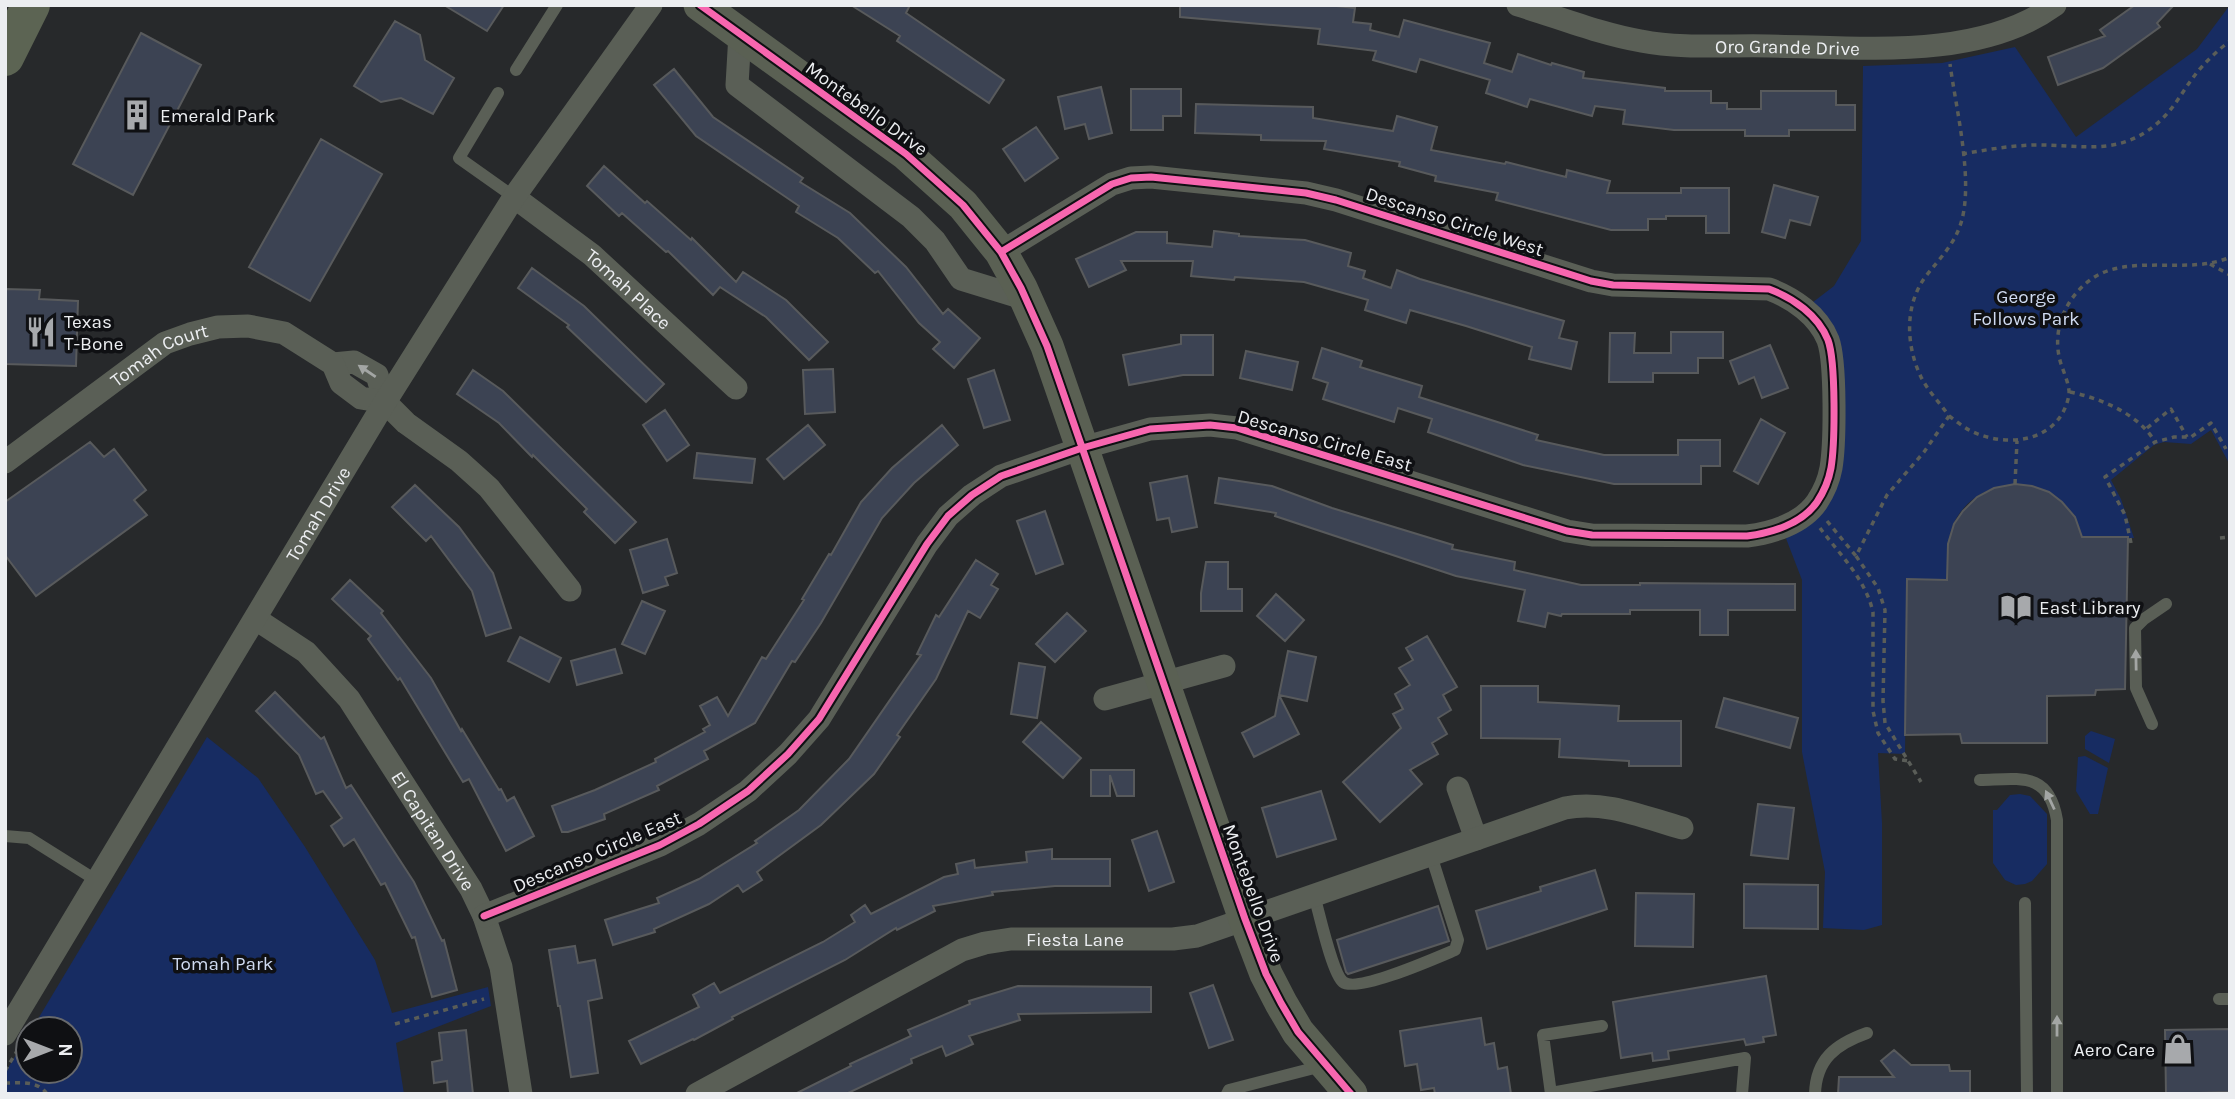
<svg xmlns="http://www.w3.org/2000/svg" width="2235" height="1099" font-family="Karla,sans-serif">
  <rect width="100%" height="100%" fill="#27292b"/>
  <!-- green -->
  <path fill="#172c62" d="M2230,5V465L2211,430L2191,444L2164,442L2154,445L2111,480L2121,499L2134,538L2095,537L2084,548C2082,537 2080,526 2074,516C2046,472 1975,475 1953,525C1946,542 1948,562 1947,580L1907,579L1905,754L1878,753L1882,823V925L1864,930L1823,928L1825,872L1802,752V580L1782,528L1816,504L1833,365L1804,309L1834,286L1861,241L1863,66L1942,63L2015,47L2076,137L2197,49Z
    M2091,731L2115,739L2109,763L2085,749V736Z
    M207,737L258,778L305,847L375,960L392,1013L488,987L491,1006L396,1043L404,1094H5V1073L28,1035V1071H70V1029H32Z
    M2085,756L2108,768L2098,814H2090L2076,791L2078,757Z
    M2020,794L2030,796L2047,814V864L2032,881L2025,884L2016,885L2005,880L1993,863V810H1997L2010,795Z"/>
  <!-- building -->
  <path fill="#3c4353" stroke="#585a5c" stroke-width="2" d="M444,5H504L487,31Z
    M851,5H910L906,13L1004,80L989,103L897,41L900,36Z
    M1180,5H1327L1355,8L1353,22L1371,24L1370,30L1399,37L1404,20L1490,43L1484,63L1512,72L1518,54L1551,65L1552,63L1584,72L1583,78L1665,88V91H1711V103H1727V109H1761V91H1836V105H1855V130H1789V136H1745V130H1674L1623,124L1625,110L1595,106L1592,116L1530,99L1527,107L1486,93L1490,80L1420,59L1416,72L1373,60L1376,51L1318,44L1320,29L1180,17Z
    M2135,5H2174L2157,23L2160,27L2103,68L2058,85L2048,57L2105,36L2100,30Z
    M395,21L420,35L425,60L454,78L433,114L401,98L381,102L354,86Z
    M141,33L201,65L133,195L73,164Z
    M674,69L713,117L803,178L800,182L850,213L906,267L943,314L948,309L980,338L954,368L933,349L940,342L919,323L878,271L875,273L838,238L796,212L799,206L696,136L654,85Z
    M1101,87L1112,133L1089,139L1085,124L1065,129L1058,97Z
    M1131,89H1181V116H1163V130H1131Z
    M1196,104L1313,107V118L1393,131L1397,116L1437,127L1431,150L1505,164L1506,162L1566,177L1567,170L1610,181L1607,193H1681V188H1729V233H1706V216H1666V219H1648V230H1611L1496,200L1498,193L1435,181L1436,176L1399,166L1400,162L1324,149L1326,141L1261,140V135L1195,133Z
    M1036,127L1058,158L1025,181L1003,149Z
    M321,139L382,174L310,301L249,267Z
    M604,166L645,203L647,201L691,240L692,238L736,282L743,272L786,300L828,342L809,360L766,317L720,287L713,295L668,251L666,252L622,213L619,216L587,186Z
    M1774,185L1818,197L1810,225L1790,220L1785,238L1762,232Z
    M1214,231L1239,234V236L1305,240L1351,253L1348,266L1365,271L1363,278L1391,288L1397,270L1420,279L1564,321L1559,338L1577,342L1571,369L1529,359L1532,347L1466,326L1410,310L1406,323L1365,310L1368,300L1304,282L1235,277L1234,280L1191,276L1193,261H1121L1126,270L1089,287L1076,259L1136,232H1167V243L1212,247Z
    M532,268L584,306L664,384L646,402L567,327L569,325L518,288Z
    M5,289L40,290L39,299L78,301L76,366L5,364Z
    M1671,332H1723V358H1698V373H1653V382H1609L1610,333H1635L1634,353H1671Z
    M1181,335H1213V375H1183L1129,385L1123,355L1181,344Z
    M1770,345L1788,388L1762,398L1754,377L1739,384L1730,361Z
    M1322,348L1362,361L1360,367L1422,386L1419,397L1538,435L1536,440L1604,455H1678V440H1720V466H1701V484H1614L1523,465L1428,432L1432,419L1398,408L1394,422L1323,399L1328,383L1313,378Z
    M1246,351L1298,362L1292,390L1240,378Z
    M833,369L835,412L805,414L803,370Z
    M473,370L503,391L636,522L615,543L584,512L587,509L533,455L532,457L499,423L457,394Z
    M994,370L1010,420L984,428L968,379Z
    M665,410L689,445L667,461L643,425Z
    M1761,419L1785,433L1758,484L1734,471Z
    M808,425L825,445L784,479L767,459Z
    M942,425L958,445L914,483L882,518L821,623L795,662L792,661L755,723L704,751L708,759L657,786L659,790L604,814L605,819L568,832H562L552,806L595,790L656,762L655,759L705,732L703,729L710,725L700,706L717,697L728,716L762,657L766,659L804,600L802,599L829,554L831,555L861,502L892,468Z
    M90,442L104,457L114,449L146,490L134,500L147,515L36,596L5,555V502Z
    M697,453L755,459L752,483L694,478Z
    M1187,476L1197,527L1172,532L1169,518L1157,520L1150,483Z
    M1219,478L1272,486L1332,508L1453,545L1452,549L1515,562L1514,570L1581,585H1640V583L1795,584V610H1728V635H1700V610H1630V614H1562L1561,616L1548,613L1545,627L1518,621L1525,590L1456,576L1275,516L1276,513L1215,503Z
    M2015,484L2032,486L2049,492L2062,502L2075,517L2082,537H2128L2125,689L2096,690L2095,695L2047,696V743H1962L1960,734L1905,735L1907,579L1947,580L1948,544L1954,524L1963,511L1977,497L1994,488Z
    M415,485L459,527L493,573L511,628L486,636L472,591L431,536L426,541L392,507Z
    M1045,511L1063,564L1036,574L1017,521Z
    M667,539L677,573L665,577L668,585L643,593L630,550Z
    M976,560L998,574L991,585L998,589L980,618L968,611L936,679L897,735L900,737L874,774L821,825L757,872L762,880L743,892L738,885L709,904L654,929L655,932L613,945L605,920L659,903L657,898L699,879L757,843L755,841L799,810L849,759L921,655L917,654L936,615L939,617Z
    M1206,562H1228V589H1242V611H1201V593Z
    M350,580L383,611L381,613L431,678L461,731L462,729L499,790L501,789L507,801L514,797L534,836L506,851L469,779L463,782L400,678L398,680L368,639L371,636L332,599Z
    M1276,594L1304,620L1285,641L1257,616Z
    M642,601L665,611L645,654L622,644Z
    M1067,613L1086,631L1055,662L1036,644Z
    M1427,636L1457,687L1443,695L1451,710L1438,718L1447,734L1432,743L1438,754L1410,770L1422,784L1380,822L1343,782L1401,728L1393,714L1403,709L1395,694L1410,685L1399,668L1413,660L1406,648Z
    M520,637L561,658L549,682L508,661Z
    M615,649L622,673L577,685L571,661Z
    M1288,651L1316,657L1307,701L1279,695Z
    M1019,663L1045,667L1037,718L1011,714Z
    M1481,686H1538V702L1619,706L1618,721H1681V766H1629V761L1559,757L1560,739L1481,738Z
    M275,692L321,739L324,737L346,788L351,785L414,882L442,941L444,940L457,990L432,997L415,937L412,938L385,883L381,885L354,839L344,846L331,826L342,818L323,791L316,794L299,755L256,711Z
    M1279,695L1299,734L1254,757L1242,733L1275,716Z
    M1724,698L1798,718L1790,748L1716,727Z
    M1041,722L1081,758L1063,778L1023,742Z
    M1091,770H1134V796H1117L1110,775V796H1091Z
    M1321,791L1336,839L1277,857L1262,808Z
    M1758,804L1794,808L1788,859L1751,855Z
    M1157,831L1174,882L1149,891L1132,840Z
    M1052,849V859H1110V886H1055L992,892L993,895L933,906L935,911L897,930L896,928L845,960L732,1017L733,1019L694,1040L693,1039L641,1064L629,1041L699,1007L693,995L714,983L720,993L823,942L855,922L851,915L865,905L871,914L944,877L958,874L956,864L974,860L975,868L1027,862L1026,852Z
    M1595,870L1607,909L1487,949L1476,911L1541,891L1540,887Z
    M1744,884L1818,885V929L1744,928Z
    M1636,893L1694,894L1693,947L1635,946Z
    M1438,906L1449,941L1348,974L1346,972L1337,940Z
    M575,946L578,963L595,960L602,998L588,1001L598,1073L571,1077L560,1006H558L549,950Z
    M1766,976L1776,1035L1763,1037L1764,1042L1746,1045L1744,1039L1668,1051L1669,1059L1653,1061L1652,1053L1621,1058L1613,1002Z
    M1213,985L1233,1040L1209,1048L1190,993Z
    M1018,986L1151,987V1012L1018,1014L1020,1020L969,1036L973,1044L946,1056L942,1046L911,1059L912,1063L846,1094H795L851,1066L850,1064L911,1036L908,1030L970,1004L969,1001Z
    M1481,1018L1485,1045L1494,1043L1498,1069L1507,1067L1511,1094H1435L1434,1088L1421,1090L1417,1064L1405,1066L1400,1031Z
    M2230,1029V1092L2166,1094L2165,1030Z
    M466,1030L473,1094H448L447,1081L434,1083L432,1062L442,1060L439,1033Z
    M1894,1050L1911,1065H1949L1950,1071H1970V1094H1838L1839,1077H1894L1881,1061Z"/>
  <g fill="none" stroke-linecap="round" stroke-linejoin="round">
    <!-- path -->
    <path stroke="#5a5d58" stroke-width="3.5" stroke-dasharray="5 5" stroke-linecap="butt" d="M1962,154C1985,150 2008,146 2032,145C2082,144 2121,159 2163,118C2176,105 2184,89 2195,75C2204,63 2218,50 2230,41
      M2210,264L2230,275
      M2070,392C2100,398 2139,414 2155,442
      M1949,416C1956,421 1963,427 1971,431C2008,449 2060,442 2069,395C2070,386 2064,373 2061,364C2051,332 2064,300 2090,280C2128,252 2189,276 2230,257
      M2147,428L2171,409L2187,437
      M2015,484L2017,441
      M1827,521L1856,556L1887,495L1924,452L1949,416C1940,403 1928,391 1921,377C1906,346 1904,305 1926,276C1940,258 1954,245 1961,223C1974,181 1956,109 1950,64
      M1820,528C1840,555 1865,578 1873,612V711L1878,733L1895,759L1908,761
      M2220,538L2230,537
      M2131,543L2125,515L2105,477L2155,442L2174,437H2191L2211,423L2226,449
      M1856,556L1878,588L1885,610L1883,701L1885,723L1921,782
      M395,1024L484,999
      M5,1071L17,1051
      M5,1083C21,1083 37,1080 47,1094"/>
    <!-- lane -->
    <path stroke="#5a5f56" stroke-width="12" d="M516,70L557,5
      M498,93L459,158L514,197
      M2152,724L2136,688L2135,628L2144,619L2166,604
      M1980,780C2020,779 2049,771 2057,820V1094
      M5,836L29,838L99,882
      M1314,895C1319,912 1332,973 1343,982C1357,993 1436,958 1455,950L1458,940L1431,855
      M2025,903L2027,1094
      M2219,999H2230
      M1551,1093L1745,1058L1742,1094
      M1227,1094L1229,1090L1322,1066
      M1551,1094L1543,1035L1602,1026
      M1815,1094C1816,1059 1836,1044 1867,1033"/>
    <!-- street -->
    <g stroke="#5a5f56" stroke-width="23">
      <path id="s1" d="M1518,5C1558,17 1600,34 1641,41C1682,49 1727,45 1769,46C1859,47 1978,61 2055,5"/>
      <path d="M740,34L737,85L911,217L935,241L961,279L1026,299"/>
      <path id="s2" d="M514,197L592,255L736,388"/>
      <path d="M333,364L354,362L377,375L385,402L406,423L459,461L489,488L570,590"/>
      <path id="s3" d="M5,462L165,343L190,334L218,327L248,326L284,333L333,364L341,383L361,398L385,402"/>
      <path id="s4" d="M256,619L306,652L349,699L471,889L484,916L501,967L521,1094"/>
      <path d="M1105,699L1224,666"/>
      <path d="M1458,788L1476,839"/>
      <path d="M484,916L660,845L699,824L748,791L788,754L819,719L927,544L948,516L972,495L1001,476L1082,448L1150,429L1210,425L1237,428L1567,531L1592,535L1747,536C1771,533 1802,524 1817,502C1823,493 1829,479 1831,468C1835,444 1836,362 1828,340C1818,315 1793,298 1769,289L1613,285L1591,281L1336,200L1306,193L1151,177L1131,178L1112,184L1001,252"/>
      <path id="s5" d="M5,1034L385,402L514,197L651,5"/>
      <path id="s6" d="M697,1094L962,950L985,943L1011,939H1173L1197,936L1565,808C1605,800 1643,817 1682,828"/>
    </g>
    <!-- secondary -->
    <path stroke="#5a6053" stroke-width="33" d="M700,5L906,154L963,205L1001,252L1021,288L1047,346L1245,919L1266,974L1281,1003L1298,1032L1351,1094"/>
    <!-- highway -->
    <path stroke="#5c6453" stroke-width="38" d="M5,57L31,5"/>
    <!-- cycleway casing -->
    <g stroke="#0f1013" stroke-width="11">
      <path id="cycleway" d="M700,5L906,154L963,205L1001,252L1021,288L1047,346L1245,919L1266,974L1281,1003L1298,1032L1351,1094
        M484,916L660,845L699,824L748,791L788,754L819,719L927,544L948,516L972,495L1001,476L1082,448L1150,429L1210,425L1237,428L1567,531L1592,535L1747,536C1771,533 1802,524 1817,502C1823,493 1829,479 1831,468C1835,444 1836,362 1828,340C1818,315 1793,298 1769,289L1613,285L1591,281L1336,200L1306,193L1151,177L1131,178L1112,184L1001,252"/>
    </g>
    <!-- cycleway -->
    <use href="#cycleway" stroke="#f766af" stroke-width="7"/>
  </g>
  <!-- one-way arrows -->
  <defs><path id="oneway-solid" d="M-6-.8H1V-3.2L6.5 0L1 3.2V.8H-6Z" transform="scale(1.75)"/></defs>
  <g fill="#a3a6a4">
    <use href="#oneway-solid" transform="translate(367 371) rotate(-146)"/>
    <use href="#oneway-solid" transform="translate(2136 660) rotate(-91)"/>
    <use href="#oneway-solid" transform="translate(2050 800) rotate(-115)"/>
    <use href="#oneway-solid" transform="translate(2057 1026) rotate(-90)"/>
  </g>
  <!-- icons -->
  <defs>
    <g id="building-bare" transform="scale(2.415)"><path d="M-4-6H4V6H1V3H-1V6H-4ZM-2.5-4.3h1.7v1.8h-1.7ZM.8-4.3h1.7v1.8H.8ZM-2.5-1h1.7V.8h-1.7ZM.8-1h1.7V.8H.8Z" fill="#a7a9ac" stroke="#0f1013" stroke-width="2.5" paint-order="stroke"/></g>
    <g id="restaurant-bare" transform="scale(2.415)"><path d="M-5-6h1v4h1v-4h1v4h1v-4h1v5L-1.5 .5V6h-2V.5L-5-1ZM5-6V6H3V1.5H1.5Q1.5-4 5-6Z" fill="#a7a9ac" stroke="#0f1013" stroke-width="2.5" paint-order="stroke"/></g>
    <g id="library-bare" transform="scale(2.415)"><path d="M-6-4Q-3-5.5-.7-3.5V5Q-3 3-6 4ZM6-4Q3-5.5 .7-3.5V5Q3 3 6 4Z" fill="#a7a9ac" stroke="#0f1013" stroke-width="2.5" paint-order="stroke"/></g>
    <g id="shop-bare" transform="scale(2.415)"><path d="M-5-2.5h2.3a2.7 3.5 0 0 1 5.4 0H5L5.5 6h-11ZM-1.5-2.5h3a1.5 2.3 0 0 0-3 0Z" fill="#a7a9ac" stroke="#0f1013" stroke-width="2.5" paint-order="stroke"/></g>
  </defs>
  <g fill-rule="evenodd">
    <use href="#building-bare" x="137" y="115"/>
    <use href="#restaurant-bare" x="41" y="332"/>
    <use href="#library-bare" x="2016" y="607"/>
    <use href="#shop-bare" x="2178" y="1049"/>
  </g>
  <g text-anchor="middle" stroke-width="7" stroke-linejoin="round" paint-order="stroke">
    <!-- street labels -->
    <g font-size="19" fill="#eceef1" stroke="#0f1013">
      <text dy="7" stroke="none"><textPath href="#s1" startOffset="275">Oro Grande Drive</textPath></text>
      <text transform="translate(867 108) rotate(36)" y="7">Montebello Drive</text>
      <text transform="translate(1455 221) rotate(18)" y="7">Descanso Circle West</text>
      <text dy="7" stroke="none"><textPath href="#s2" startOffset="147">Tomah Place</textPath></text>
      <text dy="7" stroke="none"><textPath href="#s3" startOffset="189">Tomah Court</textPath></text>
      <text transform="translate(1325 440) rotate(16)" y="7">Descanso Circle East</text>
      <text dy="7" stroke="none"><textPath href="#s5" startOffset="607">Tomah Drive</textPath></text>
      <text dy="7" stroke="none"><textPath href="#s4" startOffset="280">El Capitan Drive</textPath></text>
      <text transform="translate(597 851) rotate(-23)" y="7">Descanso Circle East</text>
      <text transform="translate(1254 893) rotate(70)" y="7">Montebello Drive</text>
      <text dy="7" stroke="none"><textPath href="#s6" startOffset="416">Fiesta Lane</textPath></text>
    </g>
    <!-- poi labels -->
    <g font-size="19" fill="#eceef1" stroke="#0f1013" text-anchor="start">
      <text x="160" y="122">Emerald Park</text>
      <text x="64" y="328">Texas<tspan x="64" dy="22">T-Bone</tspan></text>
      <text x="2039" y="614">East Library</text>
      <text x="2155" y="1056" text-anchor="end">Aero Care</text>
    </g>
    <!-- park labels -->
    <g font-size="19" fill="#d0dbf1" stroke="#0f1013">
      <text x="2026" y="303">George<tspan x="2026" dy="22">Follows Park</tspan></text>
      <text x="223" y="970">Tomah Park</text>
    </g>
  </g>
  <!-- border -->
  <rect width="2235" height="1099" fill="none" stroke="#eceef1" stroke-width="14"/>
  <!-- north arrow -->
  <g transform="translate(49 1050) rotate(90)"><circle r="33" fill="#0f1013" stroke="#67696c" stroke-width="2"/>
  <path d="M0-5L12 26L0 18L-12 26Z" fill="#a7a9ac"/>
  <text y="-10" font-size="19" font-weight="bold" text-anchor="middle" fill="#eceef1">N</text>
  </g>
</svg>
